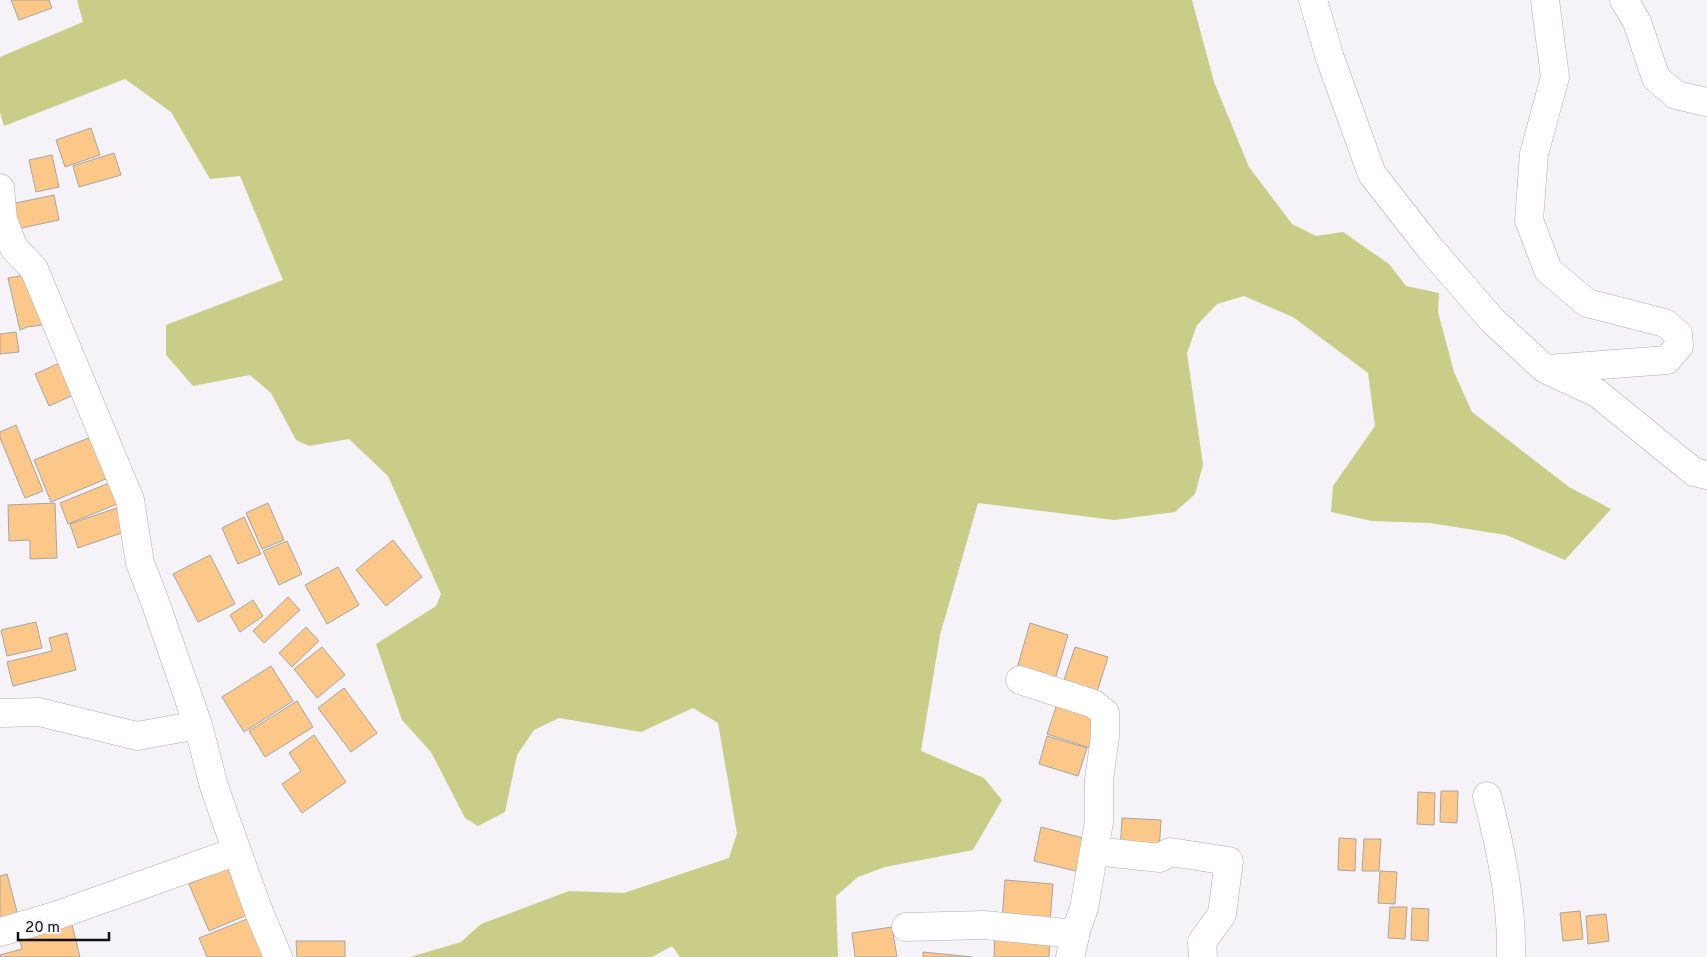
<svg xmlns="http://www.w3.org/2000/svg" width="1707" height="957" font-family="Overpass,sans-serif">
  <rect width="100%" height="100%" fill="#f5f2f8"/>
  <!-- green -->
  <path fill="#c9cd88" d="M77,0H1192L1214,82L1249,167L1292,224L1316,236L1343,232L1389,264L1406,286L1439,293L1438,312L1454,372L1472,412L1569,487L1611,509L1565,560L1506,535L1430,523L1372,521L1331,512L1333,486L1375,426L1368,373L1293,317L1244,296L1217,304L1197,325L1187,353L1203,465L1195,494L1175,512L1114,520L978,503L940,635L921,751L984,778L1002,800L973,850L885,867L858,877L836,896L838,957H680L672,946L652,957H410L461,942L481,924L569,891L624,893L729,858L737,833L718,723L693,708L641,732L559,718L534,730L517,755L505,812L478,826L465,818L431,752L402,720L376,644L436,606L441,594L388,476L349,439L309,446L296,440L271,393L250,375L193,386L166,355V325L283,280L240,176L210,179L171,112L125,79L4,126L0,112V57L83,22Z"/>
  <!-- building -->
  <path fill="#fcc88a" stroke="#a9a5a0" d="M11,0H49L52,8L19,20Z
    M91,128L100,155L65,167L56,140Z
    M114,153L121,175L79,187L73,166Z
    M52,155L59,187L36,192L29,160Z
    M54,195L59,220L17,229L11,204Z
    M31,274L42,325L27,327L20,330L8,278Z
    M16,332L19,352L0,354V334Z
    M64,361L78,393L49,406L35,374Z
    M16,425L43,491L25,498L0,438V432Z
    M91,437L108,478L51,502L34,460Z
    M114,481L122,502L68,524L60,503Z
    M55,503L57,558L30,559V540L9,541L8,505Z
    M268,503L284,540L262,549L246,513Z
    M122,506L130,530L78,548L70,524Z
    M244,517L261,554L238,564L222,528Z
    M393,540L422,577L386,606L356,570Z
    M287,541L302,574L279,585L263,551Z
    M210,555L235,604L198,622L173,574Z
    M338,567L359,605L327,624L305,585Z
    M288,597L300,610L264,643L253,631Z
    M253,600L263,616L240,632L230,615Z
    M36,622L42,648L7,656L1,630Z
    M1030,623L1068,635L1054,683L1016,672Z
    M306,627L319,641L292,667L279,653Z
    M67,633L76,670L13,686L7,662L52,651L49,638Z
    M322,647L345,675L317,698L294,669Z
    M1075,647L1108,657L1095,698L1062,686Z
    M271,666L293,701L244,732L222,697Z
    M344,688L377,733L351,752L318,708Z
    M297,701L313,727L265,757L249,731Z
    M1057,704L1100,718L1090,748L1047,734Z
    M314,735L346,782L302,813L282,784L301,771L289,753Z
    M1047,736L1087,748L1078,776L1039,764Z
    M1441,791H1458L1457,823L1440,822Z
    M1418,792L1435,793L1434,825L1417,824Z
    M1122,818L1161,820L1159,853L1120,851Z
    M1041,827L1087,839L1080,872L1034,861Z
    M1339,838L1356,839L1355,871L1338,870Z
    M1364,839H1381L1379,871H1362Z
    M228,868L247,915L209,931L189,884Z
    M1380,871L1397,872L1395,904L1378,903Z
    M7,874L19,919L0,924V876Z
    M1005,880L1053,884L1050,923L1002,919Z
    M1390,907H1407L1405,939L1388,938Z
    M1412,908L1429,909L1428,941L1411,940Z
    M1580,911L1583,939L1563,941L1560,913Z
    M1606,914L1609,941L1588,944L1586,916Z
    M257,915L266,957H207L199,938Z
    M71,921L80,957H0V955L22,949L18,934Z
    M892,927L897,957H855L852,933Z
    M995,933L1050,936L1049,957H994Z
    M296,941H345V957H297Z
    M923,952L972,957H923Z"/>
  <g fill="none" stroke-linecap="round" stroke-linejoin="round">
    <!-- minor casing -->
    <g stroke="#b0adb2" stroke-width="29">
      <path id="minor" d="M1313,0L1330,58L1372,174L1429,247L1492,320L1545,369L1597,393L1694,472L1707,475
        M1545,0L1555,77L1534,154L1529,220L1548,270L1587,303L1665,323L1678,334L1679,346L1667,360L1548,369
        M1624,0L1637,22L1656,78L1676,95L1707,102
        M0,188L3,220L14,248L34,269L130,500L140,563L154,599L198,725L214,786L224,815L259,912L278,957
        M1020,680L1094,704L1105,713V736L1099,780V822L1084,908L1077,928L1070,957
        M0,713L39,712L137,736L198,725
        M1487,796C1501,849 1512,902 1511,957
        M1094,851L1160,858L1170,852L1229,861L1222,914L1202,942L1203,957
        M906,927L984,925L1075,934
        M0,932L55,916L237,851"/>
    </g>
    <!-- minor -->
    <use href="#minor" stroke="#fff" stroke-width="28"/>
  </g>
  <!-- scale -->
  <path d="M18 932v8h91v-8" fill="none" stroke="#111012" stroke-width="2.5"/>
  <text x="25" y="932" font-size="15" fill="#111012" stroke="#f5f2f8" stroke-width="4" paint-order="stroke">20 m</text>
</svg>
